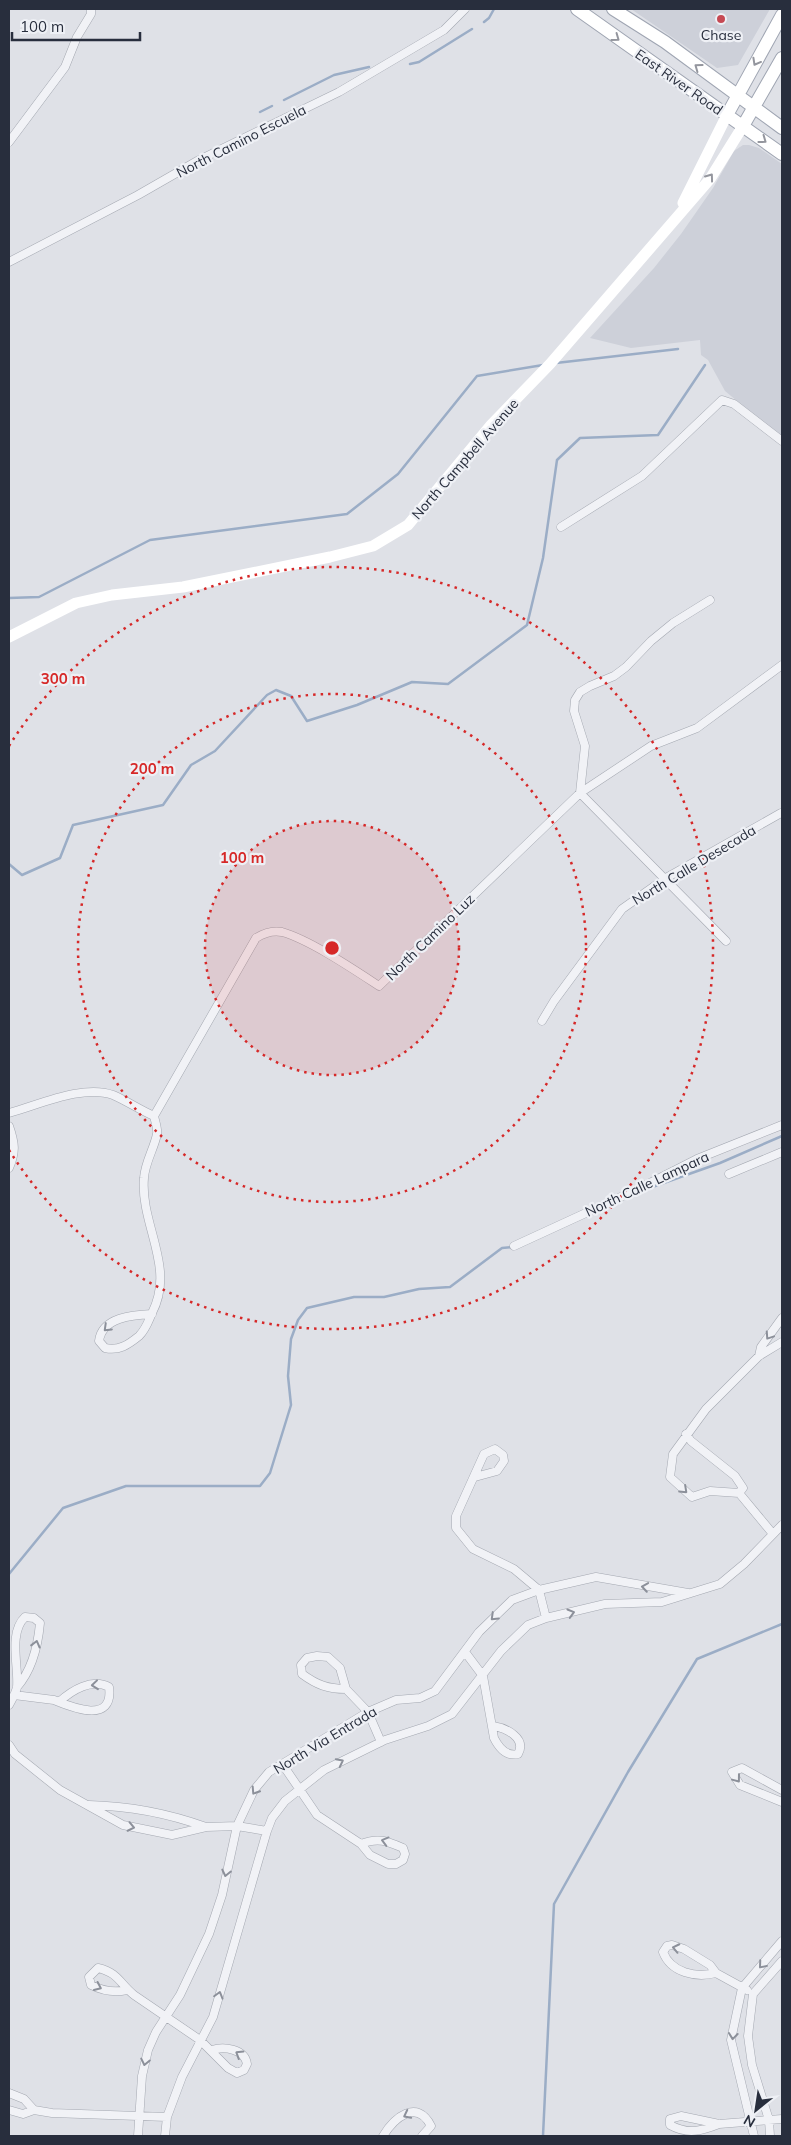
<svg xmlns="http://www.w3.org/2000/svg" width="791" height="2145" font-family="Mulish,sans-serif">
  <rect width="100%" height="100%" fill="#dfe1e7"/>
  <!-- built -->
  <path fill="#cdd0d9" d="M631,9H770L738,65L717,68Z
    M749,145L759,148L782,164V438L725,391L708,360L701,355L700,340L631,348L590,338L654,268L681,234L713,188L734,151L743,145Z"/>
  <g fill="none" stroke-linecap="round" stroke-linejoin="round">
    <!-- stream -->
    <path stroke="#9badc6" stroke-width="2.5" d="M484,22L489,18L494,9
      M410,64L419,62L472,29
      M284,100L334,75L369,67
      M260,112L272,106
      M556,363L678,349
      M9,598L39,597L150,540L347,514L398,474L477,376L543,365
      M9,864L22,875L60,858L73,825L163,805L191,765L215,751L267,695L276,690L291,696L307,721L357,705L412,682L448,684L527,625L543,558L557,460L580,438L658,435L705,365
      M644,1190L720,1163L782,1136
      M9,1574L63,1508L126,1486H260L270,1473L291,1405L288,1376L291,1339L298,1320L307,1308L354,1297H384L419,1289L450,1287L502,1248L513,1247
      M543,2136L554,1904L628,1772L697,1659L782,1624"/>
    <!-- minor casing -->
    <g stroke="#a4a8b1" stroke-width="9">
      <path id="minor" d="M9,142L65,67L77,37L91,14V9
        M9,262L138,195L199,160L339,92L444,30L465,9
        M561,527L642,476L722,400L734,404L782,441
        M710,600L673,623L651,641L626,667L614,676L590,686L580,692L575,700L574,711L585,746L580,793L726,941
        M542,1021L554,1001L622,909L666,878L781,813
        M9,1113C39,1105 83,1084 113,1095C127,1101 140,1110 154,1116
        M154,1116L256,938C264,933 272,930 282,932C310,940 353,969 379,986L580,793L651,746L697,728L782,665
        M9,1126C15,1143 16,1152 9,1168
        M729,1174L782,1152
        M514,1246L638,1189L697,1159L782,1125
        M152,1314C133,1315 102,1317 99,1341L105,1348C119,1351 128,1345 139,1336C146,1329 148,1322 152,1313C176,1267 140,1225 144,1178C145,1162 154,1149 157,1134C158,1129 155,1121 154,1116
        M759,1356L761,1347L782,1318
        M686,1434L691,1441L735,1476L743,1488L739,1493L710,1491L692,1497L670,1477L673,1454L706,1409L759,1356L782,1342
        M475,1477L497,1471L504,1461L503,1455L495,1449L484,1454L456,1516V1528L473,1549L514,1569L539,1590L546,1618
        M739,1493L773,1534
        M465,1652L483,1676L494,1738C499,1748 506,1757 518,1754C527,1738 506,1728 493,1726
        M346,1689C328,1689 317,1685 302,1674L301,1665L307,1658L317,1656L328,1657L340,1668L346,1689L368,1712L381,1742
        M14,1695L54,1700C73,1708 114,1724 109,1687C92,1678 72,1690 59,1702
        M9,1705C12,1699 16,1693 17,1687C19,1667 8,1633 25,1617L34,1618L40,1623C38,1645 32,1670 17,1687
        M9,1745L15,1754L60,1790L123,1825L172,1835L206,1827L237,1826L267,1831
        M283,1765L317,1815L361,1844L370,1855L388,1864H396L403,1860L405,1854L403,1848C387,1841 378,1837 361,1844
        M782,1790L742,1768L732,1772L740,1785L782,1802
        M89,1805C131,1806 167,1813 206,1827
        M716,1973C696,1978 671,1973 663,1952L667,1946L672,1945L684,1949L710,1965L716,1973L747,1990
        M127,1990C114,1993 103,1991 91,1985L89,1977L98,1968C119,1973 119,1983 134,1995L200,2040L228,2068L237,2073L244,2070L247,2064C245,2049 224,2046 212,2050
        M9,2093L24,2099L34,2110
        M9,2110L23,2114L34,2110L52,2113L167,2117
        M719,2124C701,2131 688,2135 670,2125V2119L681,2116L719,2124L782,2119
        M138,2136L142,2076L148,2050L156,2032L180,1995L209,1934L222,1895L237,1826L254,1790L269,1772L368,1712L396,1700L420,1698L435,1691L479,1632L512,1600L539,1590L596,1577L688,1593
        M165,2136L167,2117L182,2077L213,2017L267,1831L272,1818L285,1801L324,1770L385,1740L428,1726L452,1714L501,1651L528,1625L546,1618L605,1604L662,1602L720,1584L744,1564L782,1525
        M383,2136C394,2118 417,2098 431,2126L422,2136
        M754,2136L731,2040L742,1988L782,1941
        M770,2136L769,2120L752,2065L748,2036L753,1994L782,1961"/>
    </g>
    <!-- primary casing -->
    <g stroke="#9fa5b2" stroke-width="14">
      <path id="primary" d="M577,9L782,154
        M613,9L665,42L782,128
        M727,115L782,15
        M743,126L782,58"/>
    </g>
    <!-- minor -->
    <use href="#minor" stroke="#f1f2f6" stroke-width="8"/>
    <!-- secondary -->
    <path stroke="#fff" stroke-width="11" d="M683,203L727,115
      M9,637L76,603L112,595L183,587L330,557L373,546L408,525L491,425L550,364L710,179L743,126"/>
    <!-- primary -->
    <use href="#primary" stroke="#fff" stroke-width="12"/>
  </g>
  <!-- one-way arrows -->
  <defs><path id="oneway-chevron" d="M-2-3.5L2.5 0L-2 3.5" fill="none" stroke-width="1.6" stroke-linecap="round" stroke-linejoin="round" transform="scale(1.25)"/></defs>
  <g stroke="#94969e">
    <use href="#oneway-chevron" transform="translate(616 38) rotate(36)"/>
    <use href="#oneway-chevron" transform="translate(756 62) rotate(119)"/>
    <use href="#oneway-chevron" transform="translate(698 67) rotate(-144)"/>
    <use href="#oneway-chevron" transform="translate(763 140) rotate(36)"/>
    <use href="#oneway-chevron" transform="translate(710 177) rotate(-54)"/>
  </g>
  <g stroke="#8c909a">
    <use href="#oneway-chevron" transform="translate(107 1328) rotate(136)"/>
    <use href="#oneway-chevron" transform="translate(769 1336) rotate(124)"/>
    <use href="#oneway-chevron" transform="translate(684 1490) rotate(43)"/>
    <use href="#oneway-chevron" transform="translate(645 1587) rotate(-171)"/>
    <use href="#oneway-chevron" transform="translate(571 1613) rotate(-16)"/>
    <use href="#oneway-chevron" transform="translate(494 1617) rotate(136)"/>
    <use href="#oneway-chevron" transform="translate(36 1644) rotate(-76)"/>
    <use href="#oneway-chevron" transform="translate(95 1685) rotate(174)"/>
    <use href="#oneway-chevron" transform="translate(340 1762) rotate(-27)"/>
    <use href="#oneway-chevron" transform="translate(737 1779) rotate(53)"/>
    <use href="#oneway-chevron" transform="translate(255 1791) rotate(123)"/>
    <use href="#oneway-chevron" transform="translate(131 1827) rotate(12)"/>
    <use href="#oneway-chevron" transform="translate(385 1841) rotate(-165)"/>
    <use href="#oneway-chevron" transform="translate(226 1873) rotate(103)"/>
    <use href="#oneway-chevron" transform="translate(676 1948) rotate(-168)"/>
    <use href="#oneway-chevron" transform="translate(762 1965) rotate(130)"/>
    <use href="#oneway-chevron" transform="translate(98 1987) rotate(25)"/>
    <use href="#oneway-chevron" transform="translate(219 1995) rotate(-74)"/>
    <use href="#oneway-chevron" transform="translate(733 2036) rotate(96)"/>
    <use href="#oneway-chevron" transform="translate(239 2054) rotate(-148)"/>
    <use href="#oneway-chevron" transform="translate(145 2062) rotate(102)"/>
    <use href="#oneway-chevron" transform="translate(407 2115) rotate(153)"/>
  </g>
  <!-- distance rings -->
  <circle cx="332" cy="948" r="127" fill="#d62828" fill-opacity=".12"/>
  <g fill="none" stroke="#d62828" stroke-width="2.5" stroke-dasharray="2.5 5">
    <circle cx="332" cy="948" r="127"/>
    <circle cx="332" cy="948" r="254"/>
    <path d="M9 746A381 381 0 1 1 9 1150"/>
  </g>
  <!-- markers -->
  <circle fill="#c64953" stroke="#eef0f5" stroke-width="2" cx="721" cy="19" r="5"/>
  <g text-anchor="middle" stroke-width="4.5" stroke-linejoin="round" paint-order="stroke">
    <!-- poi labels -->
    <g font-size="14" fill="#282e3d" stroke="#eef0f5">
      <text x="721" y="40">Chase</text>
    </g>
    <!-- street labels -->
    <g font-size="14" fill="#282e3d" stroke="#eef0f5">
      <text transform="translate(679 82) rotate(35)" y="5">East River Road</text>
      <text transform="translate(241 141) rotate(-27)" y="5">North Camino Escuela</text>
      <text transform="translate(465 459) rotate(-49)" y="5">North Campbell Avenue</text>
      <text transform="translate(694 865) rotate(-31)" y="5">North Calle Desecada</text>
      <text transform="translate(430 937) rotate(-44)" y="5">North Camino Luz</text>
      <text transform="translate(647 1184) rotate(-25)" y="5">North Calle Lampara</text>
      <text transform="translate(325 1740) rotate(-31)" y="5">North Via Entrada</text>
    </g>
  </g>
  <circle cx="332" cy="948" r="8" fill="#d62828" stroke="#eef0f5" stroke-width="2.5"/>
  <g font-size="15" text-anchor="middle" font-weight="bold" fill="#d62828" stroke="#eef0f5" stroke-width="4.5" stroke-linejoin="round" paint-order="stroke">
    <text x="63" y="684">300 m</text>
    <text x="152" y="774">200 m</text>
    <text x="242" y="863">100 m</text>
  </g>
  <!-- border -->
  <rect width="791" height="2145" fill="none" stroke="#282e3d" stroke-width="20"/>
  <!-- north arrow -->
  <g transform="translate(756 2110) rotate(210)" stroke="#eef0f5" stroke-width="4" paint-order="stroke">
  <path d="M0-4L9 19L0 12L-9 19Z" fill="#282e3d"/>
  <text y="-8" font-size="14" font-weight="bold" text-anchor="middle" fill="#282e3d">N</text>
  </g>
  <!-- scale -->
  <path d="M12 32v8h128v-8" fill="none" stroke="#282e3d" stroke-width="2.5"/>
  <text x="20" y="32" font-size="15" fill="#282e3d" stroke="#eef0f5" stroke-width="4" paint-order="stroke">100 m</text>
</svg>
